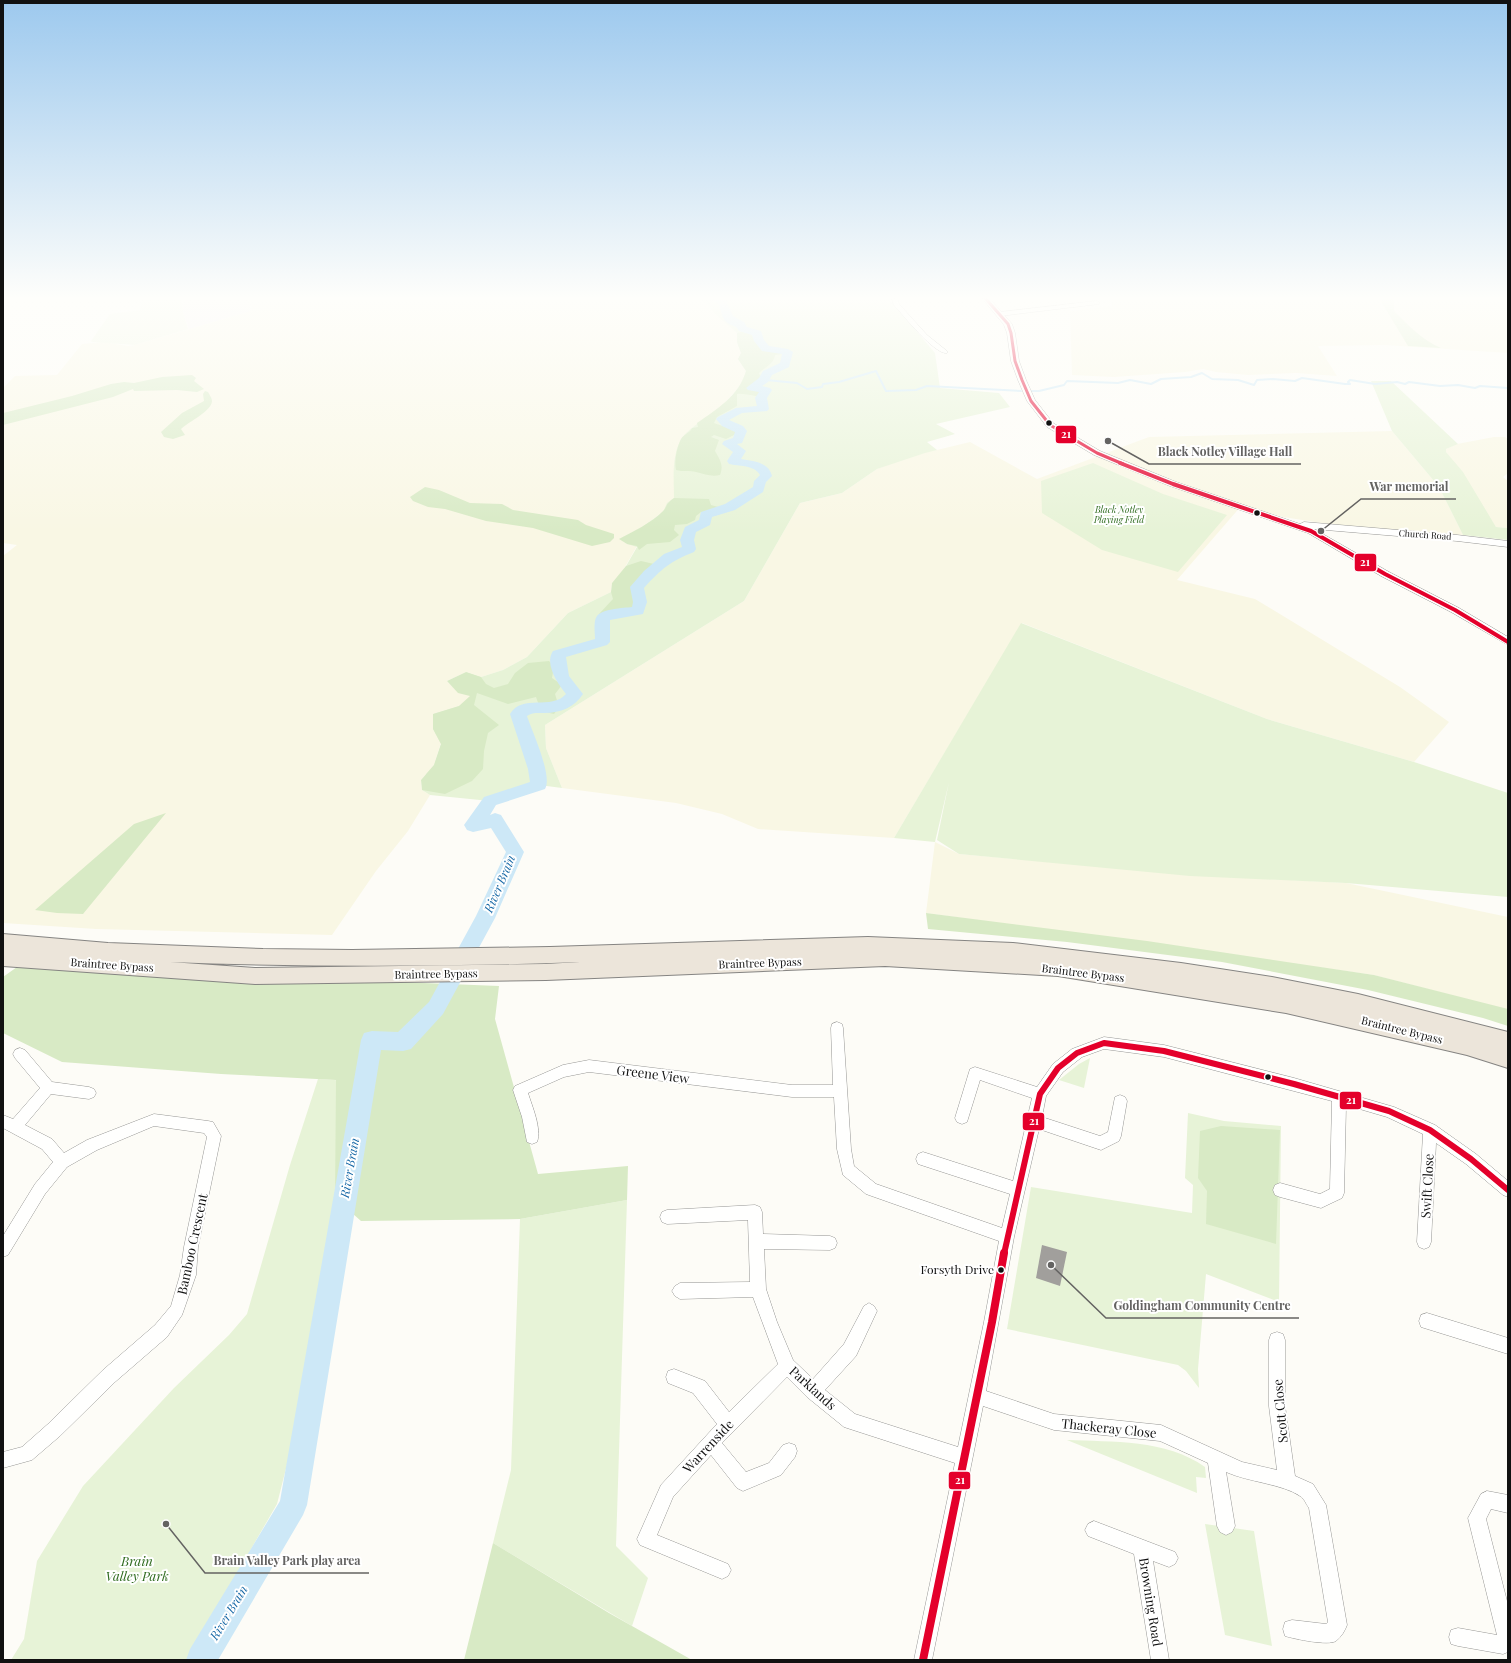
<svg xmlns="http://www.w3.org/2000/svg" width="1511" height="1663" font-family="'Playfair Display',serif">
  <rect width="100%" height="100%" fill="#fdfcf7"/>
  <!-- industrial -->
  <path fill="#f5f0f3" d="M183,299H249L251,311L189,329L183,312Z"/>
  <!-- farmland -->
  <path fill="#f9f7e4" d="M249,299H699L707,304L715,314L737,333V342L741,353L738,359L746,371L743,383L721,407L692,428L675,465L674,498L663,512L642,527L620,539L627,544L637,546L621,574L612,583L611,592L568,613L527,657L503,670L481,677L466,672L447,681L456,690L477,693L459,706L433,714V729L441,743L434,765L421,780L422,790L430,795L408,831L376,871L332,935L96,929L3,923V556L17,545L3,543V388L15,376L57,375L82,344L104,342L128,346L135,345L251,311Z
    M1111,299H1508V353L1384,345L1318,346L1337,376L1296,373L1248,375L1216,372L1203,369L1185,372L1114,377L1072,375L1070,311L1112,306Z
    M1392,431L1439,487L1463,535L1354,528L1283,517L1242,505L1177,580L1255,599L1400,687L1449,722L1414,762L1267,719L1022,623L894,838L758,829L722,814L676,803L562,788L546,748L545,725L744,601L800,503L842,493L877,469L920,451L937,450L970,442L1037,479L1149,437Z
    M1494,437H1505L1508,439V473L1503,477L1508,481V528L1496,527L1446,452V449L1457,444Z
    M935,842L959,854L1193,875L1346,883L1508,917V1010L1374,975L926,913Z"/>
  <!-- green -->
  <path fill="#e7f3d7" d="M699,299H889L935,353L940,388L999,393L1010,407L936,424L955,434L927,442L937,450L925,453L877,469L842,493L800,503L744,601L545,725L546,748L562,788L539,785L490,801L430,795L422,790L426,774L434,765L441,744L433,729V714L459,706L476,694L466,672L481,677L503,670L527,657L568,613L611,592L637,547L627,544L642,527L663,512L667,503L674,498C674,480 671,455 682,438C685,433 692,428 697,424C717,409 739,396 746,371L738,359L741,353L737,342V333L715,314L707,304Z
    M1371,381H1391L1458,444L1446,449V452L1463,472L1496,527L1508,528V540L1463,535L1439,487L1392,431Z
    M1093,463L1163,494L1227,515L1178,572L1102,550L1042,513L1041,481Z
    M1021,623L1267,719L1414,762L1508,793V897L1346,883L1190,876L959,854L937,840L949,782L935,842L894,838Z
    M1090,1058L1084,1088L1059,1080L1079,1064Z
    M318,1079L349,1081L338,1145L333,1236L310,1374L277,1504L187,1660H11L24,1639L37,1561L83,1486L174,1388L229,1335L247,1314L290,1165Z
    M1188,1113L1224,1121L1281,1126L1279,1302L1206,1274L1198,1369L1199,1388L1186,1371L1178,1365L1007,1329L1031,1187L1192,1213L1193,1185L1185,1178Z
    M627,1200L616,1546L648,1578L632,1626L493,1543L511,1470L520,1219Z
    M1067,1440C1112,1442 1166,1439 1205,1467L1206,1478L1196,1477L1197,1493Z
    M1205,1524L1254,1531L1272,1646L1225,1635Z"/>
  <!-- forest -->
  <path fill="#d8eac5" d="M1382,299H1394V311C1408,325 1422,340 1441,348L1408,346L1382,303Z
    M746,331L753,333L762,348L784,350L782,354L775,355C774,364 765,367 759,373L761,378L750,386L768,392L765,396C755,398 748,393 737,394V406L717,417L714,423C723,427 730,426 738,433L726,439L714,435L711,437L719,440L715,451C720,460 724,465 720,475C711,477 705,474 696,472C690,470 683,472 676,470C674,461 677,447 681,439C684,434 690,433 692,428L698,427L697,423C717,409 739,396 746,371L738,359L741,353L737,342V333Z
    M192,375L196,378L194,381L204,389L197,392L177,390L134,391L133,389L113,397L3,425V413L72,396L111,384L124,382L134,383L162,377Z
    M205,391L208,392C209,394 212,398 212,401C212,411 188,422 181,429L185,435L173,439L164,437L161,432L182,413L204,401L203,394Z
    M425,487L439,490L470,503L502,504L513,510L578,520L586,525L614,534V538L610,542L592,546L533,528L486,521L445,509L428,507L413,501L410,497Z
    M674,498L709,499L711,505L722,508L718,513L701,512L696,516L695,520L687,524L675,525L674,530L679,535L670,542L647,544L639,550L637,546L627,544L619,539C632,532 653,522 662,512C668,507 664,505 674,498Z
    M641,561L654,564L655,571C640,572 640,578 631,587L636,606L634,611L599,614L613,599L611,592L612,583L626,566Z
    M549,661L554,666L552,678L562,685L555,694L559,707L554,714L541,711L536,697L508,704L477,693L474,705L499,725L488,733L484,751L483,769L472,781L445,794L422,790L421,780L434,765L441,744L433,729V714L459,706L470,696L458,693L447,681L466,672L481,677L486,684L494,688L508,684L515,673L528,663Z
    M166,813L83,914L57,913L35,910L134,824Z
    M926,913L1147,941L1374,975L1508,1009V1026L1483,1018L1368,990L1222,962L1067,942L928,929Z
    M17,967L499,986L495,1019L538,1174L628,1166L627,1200L520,1219L361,1221L335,1198L336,1080L221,1074L62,1062L3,1033V977Z
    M1221,1126L1280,1130L1276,1244L1206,1224L1207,1191L1198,1178L1200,1131Z
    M493,1543L609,1613L692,1660H464Z"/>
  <!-- pitch -->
  <path fill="#f0f6e1" d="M141,299H182L183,312L188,329L135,345L92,342L91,341L110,314L140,310Z"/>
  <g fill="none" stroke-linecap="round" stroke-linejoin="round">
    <!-- stream -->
    <path stroke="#cde8f7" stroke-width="2" d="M766,380L797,383L807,389L822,387L823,384L839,382L876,371L886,391L916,390L927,386L1021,391
      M1032,391H1039L1064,385L1067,381L1118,383L1130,380L1151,384L1161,379L1191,377L1202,373L1212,379L1238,380L1254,385L1257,380L1273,379L1295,381L1302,378L1345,384H1350L1348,382L1350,380L1375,384L1397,382L1405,384L1409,382L1440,386L1458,385L1475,388L1480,386L1508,388"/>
    <!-- river -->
    <path fill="#cde8f7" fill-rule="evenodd" d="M710,299L726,300L733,316L744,322L747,327L761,331L764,340L769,346L788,349L793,352L789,367L772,375L768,382L762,386L770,388L772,390L767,398L769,409L767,411L742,413L729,420L743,426L747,431L742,443L737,444L746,451L741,459C753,461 769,462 772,476L766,482L763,492L735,510L712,517L710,525L696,532L694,540L696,549L694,552C671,561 661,569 644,588L647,602L643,614L610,620V642L607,645L566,657L569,676L583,694C575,707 560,713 545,713C539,713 532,712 527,716C532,731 553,776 545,789L496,805L490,815L495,813L501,815L524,852L495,918L443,1014L411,1049L403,1051L381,1050L307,1505L303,1515L218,1660H186L190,1649L280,1501L361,1040L364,1033L372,1031L398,1032L429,1002L476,916L506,852L491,828L473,832L467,830L464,825L484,797L530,782L528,769L510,714C523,693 551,711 566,694C558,684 544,664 553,651L595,639C595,633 593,621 597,616C602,609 623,608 632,607L633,602L630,587L644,571L664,554L682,547L680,540L685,527L699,520L701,512L725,504L753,487L754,481L760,475C755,465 738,466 729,464L727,461L733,452L722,444L724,441L733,438L735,432L722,426L716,419L718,417L736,408L757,406L755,398L759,392L748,390L746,388L759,378L763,371L780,363L782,354L762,351L754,341L752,335L739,331C736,326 734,326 729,324C722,320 721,311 719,304Z"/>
  </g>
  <!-- building -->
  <path fill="#a19f9c" d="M1042,1245L1067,1252L1060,1286L1036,1278Z"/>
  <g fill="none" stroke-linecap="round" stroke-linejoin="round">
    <!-- minor casing -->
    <g stroke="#979795" stroke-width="1">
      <path id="minor" d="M892,299H898L899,304L927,335L947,351V353C935,355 903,315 894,305Z
        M1097,301L1099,302V304L1000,316L997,314L1000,312Z
        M837,1022L842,1024L843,1028L851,1149L854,1166L876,1184L1002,1228L1010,1194L918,1164L916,1159L918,1154L923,1152L1013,1181L1032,1098L980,1080L967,1122L962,1124L957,1122L955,1118L970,1069L975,1067L1037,1087L1053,1064L1072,1049L1104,1037L1164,1045L1294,1078L1394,1107L1435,1125L1476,1154L1508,1181V1197L1503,1195L1466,1164L1436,1143L1431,1242L1429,1247L1424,1249L1419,1247L1417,1242L1423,1134L1387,1117L1346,1105L1344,1193L1342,1198L1321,1208L1280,1197L1275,1195L1273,1190L1275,1185L1280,1183L1320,1194L1330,1189L1332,1101L1164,1057L1104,1049L1082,1057L1063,1072L1046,1096L1042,1117L1100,1136L1108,1132L1115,1097L1120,1095L1125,1097L1127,1101L1121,1136L1119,1141L1101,1150L1039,1129L1014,1237L986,1391L1054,1414L1161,1425L1242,1462L1277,1470L1269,1406V1340L1271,1334L1277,1332L1283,1334L1285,1340V1406L1295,1476L1313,1484L1326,1505L1347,1625C1345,1631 1341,1637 1336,1641C1328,1646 1295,1639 1285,1636L1283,1629L1285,1622L1292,1620L1326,1624L1328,1622L1309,1508C1306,1504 1304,1498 1300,1496C1283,1484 1248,1482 1226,1472L1235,1526L1232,1532L1226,1535L1220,1532L1217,1526L1208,1463L1160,1441L1054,1430L983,1406L932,1660H914L955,1463L844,1427L807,1397L787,1377L722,1443L746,1472L769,1463L783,1445L789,1443L795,1445L797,1451L795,1457L781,1475L743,1491L737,1488L711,1455L673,1497L657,1535L728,1564L731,1570L728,1576L722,1579L640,1545L637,1539L661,1485L717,1424L693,1393L668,1383L666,1377L668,1371L674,1369L705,1381L729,1412L778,1364L753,1297L680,1299L675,1296L672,1291L675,1286L680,1283L750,1282L748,1220L667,1224L662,1222L660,1217L662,1212L667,1210L755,1205L760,1207L762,1212L763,1234L830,1236L835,1238L837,1243L835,1248L830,1250L764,1249L766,1289L777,1322L793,1360L813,1379L844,1344L864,1306L869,1303L874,1306L877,1311L856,1356L825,1390L855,1414L958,1447L984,1322L999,1241L866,1194L843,1175L837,1149L834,1097H792L589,1072L564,1077L528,1093C532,1106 542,1129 537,1142L532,1144L527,1142L522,1117L513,1090L515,1086L563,1065L589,1060L792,1085H833L831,1028L832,1024Z
        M20,1048L25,1050L52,1082L89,1087L94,1089L96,1093L94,1097L89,1099L51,1094L25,1125L52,1139L64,1153L87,1140L154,1114L208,1121L213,1122L221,1136L198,1247L196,1275L182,1315L167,1337L115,1382L60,1436L32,1460L3,1468V1452L22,1447L48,1424L103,1370L155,1325L171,1306L180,1275L184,1247L207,1137L204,1133L154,1126L97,1150L67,1167L45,1194L8,1255L3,1257V1236L35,1184L53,1162L42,1149L3,1128V1115L13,1119L40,1088L15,1058L13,1054L15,1050Z
        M1427,1313L1508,1338V1354L1421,1327L1419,1321L1421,1315Z
        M1487,1491L1508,1495V1513L1491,1509L1486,1519L1508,1605V1652L1503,1654L1458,1646L1451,1644L1449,1637L1451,1630L1458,1628L1497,1635L1468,1518L1481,1494Z
        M1094,1521L1175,1552L1178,1558L1175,1564L1169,1567L1153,1561L1169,1660H1151L1134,1554L1088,1536L1085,1530L1088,1524Z"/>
    </g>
    <!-- tertiary casing -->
    <g stroke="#979795" stroke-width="1">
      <path id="tertiary" d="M983,299H990L1012,324L1015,333L1019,361L1026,380L1035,400L1053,423L1100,451L1176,482L1300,524L1304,522L1457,535L1508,541V547L1457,541L1314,529L1389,572L1459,608L1508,637V645L1451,612L1381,576L1308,533L1170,486L1094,455L1047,427L1027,401L1018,380L1011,361L1007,333L1004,325Z"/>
    </g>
    <!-- trunk casing -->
    <g stroke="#858482" stroke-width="2">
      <path id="trunk" d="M3,934L108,943L263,949L352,950L550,947L868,937L1013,943L1181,963L1272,977L1358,994L1508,1032V1068L1467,1055L1286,1013L1058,976L885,966L546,980L255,984L3,966ZM170,962C306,967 443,967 580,962L546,964L255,968Z"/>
    </g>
    <!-- minor -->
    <use href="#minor" fill="#fffffe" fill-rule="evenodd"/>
    <!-- tertiary -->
    <use href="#tertiary" fill="#fffffe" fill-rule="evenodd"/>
    <!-- trunk -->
    <use href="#trunk" fill="#ece5da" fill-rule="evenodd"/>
    <!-- bus-1-far3 casing -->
    <g stroke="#fff" stroke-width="5">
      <path id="bus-1-far3" d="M986,299L1008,324L1011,333L1015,361L1022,380L1031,401L1050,425L1097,453L1123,464"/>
    </g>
    <!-- bus-1-far2 casing -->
    <g stroke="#fff" stroke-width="6">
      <path id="bus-1-far2" d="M1120,463L1173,484L1311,531L1385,574L1455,610L1508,642"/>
    </g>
    <!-- bus-1-far1 casing -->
    <g stroke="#fff" stroke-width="9">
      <path id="bus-1-far1" d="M1004,1254L1040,1094L1058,1068L1077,1053L1104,1043L1164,1051L1294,1084L1389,1111L1430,1130L1471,1159L1508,1190"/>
    </g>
    <!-- bus-1 casing -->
    <g stroke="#fff" stroke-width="10">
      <path id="bus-1" d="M923,1660L992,1322L1004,1253"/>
    </g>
    <!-- bus-1-far3 -->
    <use href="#bus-1-far3" stroke="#e4002b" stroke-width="3"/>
    <!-- bus-1-far2 -->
    <use href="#bus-1-far2" stroke="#e4002b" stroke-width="4"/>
    <!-- bus-1-far1 -->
    <use href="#bus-1-far1" stroke="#e4002b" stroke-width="6"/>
    <!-- bus-1 -->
    <use href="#bus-1" stroke="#e4002b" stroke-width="8"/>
  </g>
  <!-- sky -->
  <linearGradient id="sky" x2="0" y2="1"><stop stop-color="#9dc9ee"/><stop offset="0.56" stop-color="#fefefb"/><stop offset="1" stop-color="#fefefb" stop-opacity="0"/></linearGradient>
  <rect width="1511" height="532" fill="url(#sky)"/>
  <!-- markers -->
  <g fill="#111" stroke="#fff" stroke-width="1.5">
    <circle cx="1049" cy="423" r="3.5"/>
    <circle cx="1257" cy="513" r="3.5"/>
    <circle cx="1268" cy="1077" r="3.5"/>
    <circle cx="1001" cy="1270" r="3.5"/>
  </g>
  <g text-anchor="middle" stroke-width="4" stroke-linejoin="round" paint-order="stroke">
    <!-- far-park labels -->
    <g font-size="9" font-style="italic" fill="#2f6b1f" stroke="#fff">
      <text x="1119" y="513">Black Notley<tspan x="1119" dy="10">Playing Field</tspan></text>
    </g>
    <!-- far-street labels -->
    <g font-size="9" fill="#111" stroke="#fff">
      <text transform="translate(1425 535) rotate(4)" y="3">Church Road</text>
    </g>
    <!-- street labels -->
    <g font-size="11" fill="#111" stroke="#fff">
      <text transform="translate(760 963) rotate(-2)" y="4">Braintree Bypass</text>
      <text transform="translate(112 965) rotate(4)" y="4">Braintree Bypass</text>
      <text transform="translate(1083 973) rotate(7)" y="4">Braintree Bypass</text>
      <text transform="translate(436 974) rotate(-1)" y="4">Braintree Bypass</text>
      <text transform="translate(1402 1030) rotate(14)" y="4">Braintree Bypass</text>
    </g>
    <!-- water labels -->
    <g font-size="12" font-style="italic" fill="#1768a6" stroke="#fff">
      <text transform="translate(500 884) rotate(-67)" y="4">River Brain</text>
      <text transform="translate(350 1168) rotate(-80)" y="4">River Brain</text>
      <text transform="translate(229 1613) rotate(-59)" y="4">River Brain</text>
    </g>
    <!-- near-bus labels -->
    <g font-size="12" fill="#111" stroke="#fff" text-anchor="end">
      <text x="994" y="1274">Forsyth Drive</text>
    </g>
    <!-- near-street labels -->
    <g font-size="13" fill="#111" stroke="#fff">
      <text transform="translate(653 1074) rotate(7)" y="5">Greene View</text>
      <text transform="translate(1427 1186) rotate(-87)" y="5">Swift Close</text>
      <text transform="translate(192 1244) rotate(-78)" y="5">Bamboo Crescent</text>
      <text transform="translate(813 1388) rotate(42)" y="5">Parklands</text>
      <text transform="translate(1280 1411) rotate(-95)" y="5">Scott Close</text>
      <text transform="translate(1109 1428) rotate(6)" y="5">Thackeray Close</text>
      <text transform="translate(708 1446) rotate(-47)" y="5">Warrenside</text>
      <text transform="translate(1151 1602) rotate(81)" y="5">Browning Road</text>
    </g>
    <!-- near-park labels -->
    <g font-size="13" font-style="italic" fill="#2f6b1f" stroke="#fff">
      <text x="137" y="1566">Brain<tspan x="137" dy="15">Valley Park</tspan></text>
    </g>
  </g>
  <!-- callouts -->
  <path fill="none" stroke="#646362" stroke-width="1.5" d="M1108 441L1149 464H1301M1321 531L1361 499H1456M1051 1265L1106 1318H1299M166 1524L205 1573H369"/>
  <g fill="#646362" stroke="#fff" stroke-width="1.5">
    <circle cx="1108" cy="441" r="4"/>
    <circle cx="1321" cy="531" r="4"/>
    <circle cx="1051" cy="1265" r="4"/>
    <circle cx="166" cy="1524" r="4"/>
  </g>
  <g font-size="12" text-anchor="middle" font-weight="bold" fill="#646362" stroke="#fff" stroke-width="4" stroke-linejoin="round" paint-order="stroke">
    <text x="1225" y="456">Black Notley Village Hall</text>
    <text x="1409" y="491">War memorial</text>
    <text x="1202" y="1310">Goldingham Community Centre</text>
    <text x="287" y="1565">Brain Valley Park play area</text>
  </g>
  <g stroke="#fff" stroke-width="1.5">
    <rect x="1055" y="425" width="22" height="19" rx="4" fill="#e4002b"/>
    <rect x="1354" y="553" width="23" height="19" rx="4" fill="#e4002b"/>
    <rect x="1339" y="1091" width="23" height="19" rx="4" fill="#e4002b"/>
    <rect x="1022" y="1112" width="23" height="19" rx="4" fill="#e4002b"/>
    <rect x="948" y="1471" width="23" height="19" rx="4" fill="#e4002b"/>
  </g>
  <g font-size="11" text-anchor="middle" font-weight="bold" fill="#fff">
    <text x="1066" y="438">21</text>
    <text x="1365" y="566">21</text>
    <text x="1351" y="1104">21</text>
    <text x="1034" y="1125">21</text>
    <text x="960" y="1484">21</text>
  </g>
  <!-- border -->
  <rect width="1511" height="1663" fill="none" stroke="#111111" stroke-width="8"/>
</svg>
